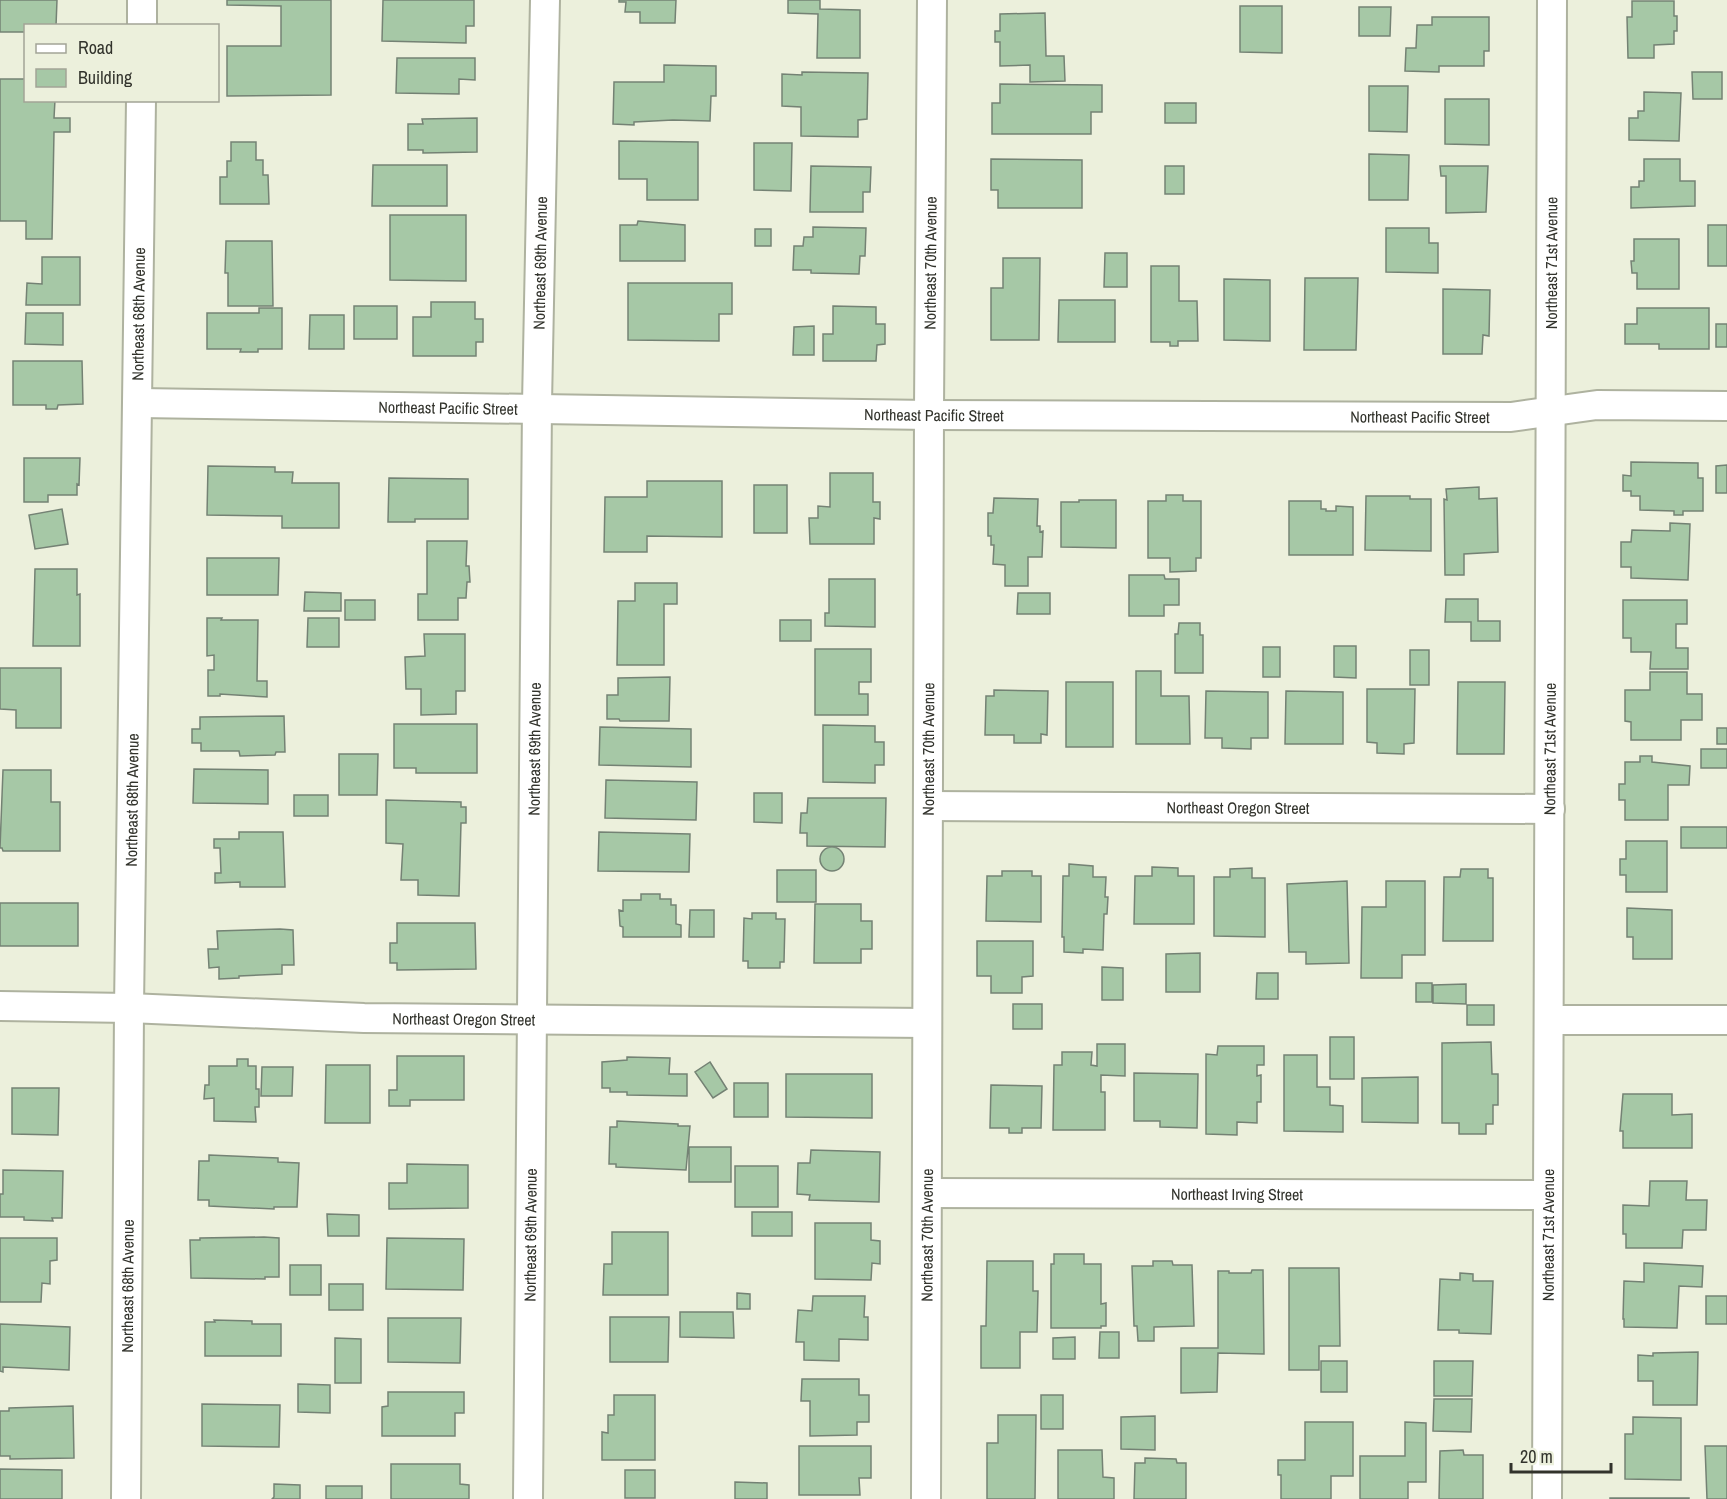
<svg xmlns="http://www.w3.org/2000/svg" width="1727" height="1499" font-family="'Archivo Narrow',sans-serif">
  <rect width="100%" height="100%" fill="#ecf0dc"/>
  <!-- building -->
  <path fill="#a6c8a6" stroke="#748274" stroke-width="1.5" d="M0,0H57L56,26H26V32H0Z
    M227,0H331V95L227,96V46H281V6L227,5Z
    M383,0H474V26H466V43L382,41Z
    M619,0H676L675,23H640V12H625L626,2H619Z
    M788,0H820V9L860,10V58H817L818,14L788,13Z
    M1632,1H1674V16H1677V31H1674V44L1654,45V58H1628L1627,17H1632Z
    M1240,6H1282V53L1240,52Z
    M1359,7H1391L1390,36H1359Z
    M1045,13L1046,56H1064L1065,81L1030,82V65L1000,66V42H995V31H1000V14Z
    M1432,17H1489V51H1484V66H1439V72L1405,71L1406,48H1416L1417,25H1432Z
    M397,58H475V80L459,79V94L396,93Z
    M664,65L716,66V96H711L710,121L673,120L634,122V125L613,124L614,82H664Z
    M802,72L868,73L867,119L858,120V137L801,136V107L782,106V74L802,75Z
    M1692,72H1722V99H1693Z
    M0,79H26V100H55L54,118H70V132H54L52,239H26V221H0Z
    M1000,84L1102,85V112H1091V134H992V103H1000Z
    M1369,86H1408L1407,132L1369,131Z
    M1644,92L1681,93L1679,141L1629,140V118H1638V111H1644Z
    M1445,99H1489V145L1445,144Z
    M1165,103H1196V123H1165Z
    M477,118V152L423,153V150H408V124H423L422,119Z
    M619,141L698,142V200H647V179H619Z
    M231,142H256V160H263V175H268L269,204H220V177H227V161H231Z
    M754,143H792L791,191L754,190Z
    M1369,154L1409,155L1408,200H1369Z
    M991,159L1082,160V208H998V190H991Z
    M1644,159H1680V181H1695V206L1631,208V187H1639V181H1644Z
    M373,165H447V206H372Z
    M811,166L871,167L870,192H863V212H810Z
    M1165,166H1184V194H1165Z
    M1440,166H1488L1486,212L1446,213V176H1441Z
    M390,215H466V281L390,280Z
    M638,221L685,225V261H620V225H637Z
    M1708,225H1727V266H1708Z
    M813,227L866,228L865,256H860L859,274L811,273V270H793L794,246H803L804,237H813Z
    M1386,228H1429V243H1438V273L1386,272Z
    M755,229H771V246H755Z
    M1634,239H1679V289H1637V273H1632L1631,261H1634Z
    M226,241H272L273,306H228V273H225Z
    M1105,253H1127V287H1104Z
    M42,257H80V305H26L27,283L42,284Z
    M1003,258H1040L1039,340H991V288H1003Z
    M1151,266H1179V301H1197L1198,341H1178V346H1170V342H1151Z
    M1305,278H1358L1356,350H1304Z
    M1224,279L1270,280V341L1224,340Z
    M628,283H732V314H719V341L628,340Z
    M1443,289L1490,290L1489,336L1483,335L1482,354H1443Z
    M1059,300H1115V342H1058Z
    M431,302H475V319H483V342H476V356H413V317H431Z
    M354,306H397V339H354Z
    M833,306L876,307V324H885V344L877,345L876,361H823V334H833Z
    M259,308H282V349H258V352H240L241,349H207V313H259Z
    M1637,308H1709V349H1659V344H1625V324H1637Z
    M26,313H63V345L25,344Z
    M310,315H344V349H309Z
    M1716,324H1727V347H1716Z
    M814,326V355H793L794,327Z
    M13,361H82L83,404L58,405L57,409H46V405H13Z
    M24,458H80L79,485L77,484V495H48V502H24Z
    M1631,462L1698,463V478H1703V511H1683V515H1674V511L1640,510V496H1631V491H1623V475L1631,476Z
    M1727,465V493H1716V466Z
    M208,466L275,467V472H293L292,483H339V528H282V516L207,515Z
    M830,473H873V502H880V519L874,518V544H810L809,518H818V506L830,507Z
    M389,478L468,479V519H415V522H388Z
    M647,481H722V537L647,536V552H604L605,497H647Z
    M754,485H787V533H754Z
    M1479,487V499L1497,498L1498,552L1464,554V575H1445L1444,499L1447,500L1446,489Z
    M1166,495H1183V501H1201V558H1196V571L1170,572V558H1148V501H1166Z
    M1366,496H1410V499H1431V551L1365,550Z
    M994,498L1038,499L1037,526H1040V532L1043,531L1042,557H1028V586H1005V565L993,564L994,545H991V536H988V513H993Z
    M1079,500H1116V548L1061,547V502H1079Z
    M1289,501H1321V509H1326V511H1336V506L1353,507V555H1289Z
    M62,509L68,544L35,549L29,515Z
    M1670,523L1690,524L1688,580L1631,578V567H1621V542H1631L1632,530L1670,531Z
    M427,541H467L466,566H469L470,582H467L466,598H458V620H418V594H427Z
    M207,558H279L278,595H207Z
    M35,569H77V595L80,594V646H33Z
    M1129,575H1164L1165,579H1179V605H1164V616H1129Z
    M829,579H875V627L825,626V613H829Z
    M635,583H677V604H664V665H617L618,601H635Z
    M305,592L341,593V611H304Z
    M1018,593H1050V614H1017Z
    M1446,599H1478V621H1500V641H1471V622H1445Z
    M345,600H375V620H345Z
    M1623,600H1687V624H1676V648H1688V669H1650L1651,652H1631V638H1623Z
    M207,618H222L221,620H258L257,681H267V697L220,694V696H208V670H214V655L207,656Z
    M308,618H339V647H307Z
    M780,620H811V641H780Z
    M1179,623H1200V635H1203V673H1175V634H1178Z
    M424,634H465V691H456V714L421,715V689H406L405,657L425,656Z
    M1334,646H1356V678L1334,677Z
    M1263,647H1280V677H1263Z
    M815,649H871V682H859V694H868V715H815Z
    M1410,650H1429V685H1410Z
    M0,668H61V728H16V710L0,709Z
    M1136,671H1161V696H1189L1190,744H1136Z
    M1650,672H1687V694H1702V720H1681V740H1631V722L1625,721V690H1650Z
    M670,677L669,721H620L619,719H607V695H618V678Z
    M1066,682H1113V747H1066Z
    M1458,682H1505L1504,754H1457Z
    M1367,689H1415L1414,743L1404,744V754L1377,753V743L1367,742Z
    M994,690L1048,691L1047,735L1041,734V743H1014V735H985L986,696H994Z
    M1206,691L1268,692V738H1251V749L1222,748V738H1205Z
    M1286,691L1343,692V744H1285Z
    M284,716L285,752H276L275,755L240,756L239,751H201V743H192V729H200V717Z
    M394,724H477V773H416V768H394Z
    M823,725L875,726V742H884V765H875V783L823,782Z
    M600,727L691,729V767L599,765Z
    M1717,728H1727V744H1717Z
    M1701,749H1727V768H1701Z
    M339,754H378L377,795H339Z
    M1640,756H1652V762L1690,766L1689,785H1668V820H1625V800H1619V784H1625V762H1640Z
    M194,769L268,770V804L193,803Z
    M3,770H51V802H60V851H3L2,848H0Z
    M606,780L697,782L696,820L605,818Z
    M754,793H782V823L754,822Z
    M294,795H328V816H294Z
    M808,798H886L885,847L807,846V833H800L801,813H807Z
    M386,800L461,802V807H466V823H461L459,896L418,895V880H401L403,844L386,843Z
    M1681,827H1727V848H1681Z
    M239,832H283L285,887H240V882L215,883V873H221L220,848H214V839H239Z
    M599,832L690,834L689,872L598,871Z
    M1626,841H1667V892H1626V875H1620V859H1626Z
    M820 859a12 12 0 1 1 24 0a12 12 0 1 1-24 0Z
    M1069,864L1093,866V877H1106L1105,897H1108L1107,914H1104L1103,950L1083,949V953L1064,952V937H1062L1063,876H1069Z
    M1152,867L1178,868V876H1194V924H1134L1135,876H1152Z
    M1252,868V878H1265V937L1214,936V877H1230V869Z
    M1461,869H1488V878H1493V941H1443L1444,877H1460Z
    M777,870H816V902H777Z
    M1002,871H1032V876H1041V922L986,921L987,876H1002Z
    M1347,881L1349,963L1306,964V952H1289L1287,884Z
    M1386,881H1425V955H1402V978H1361L1362,907H1386Z
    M641,894H660V899H671V905H676V924L681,925V937H623V927L620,926L619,910L623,911V900H641Z
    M0,903H78V946H0Z
    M815,904H861V921H872V949H861V963H814Z
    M1627,908L1672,910V959H1633V937H1627Z
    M690,910H714V937H689Z
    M752,913H776V919H785L784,962H780V968H748V961H743L744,918L752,919Z
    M397,923H475L476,969L397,970V963H390V943H397Z
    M280,929L293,930L294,965H282V974L239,976V978L219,979V967L209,968L208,949H218L217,931Z
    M977,941H1033V976L1022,977V993H991V976H977Z
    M1200,953V992H1166V954Z
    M1102,967L1123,968V1000H1102Z
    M1257,973H1278V999H1256Z
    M1416,983H1432V1002H1416Z
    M1466,984V1004L1433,1003V985Z
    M1013,1004H1042V1029H1013Z
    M1467,1005H1494V1025H1467Z
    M1330,1037H1354V1079H1330Z
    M1491,1042L1492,1074H1498V1105H1493V1124H1486V1134H1459V1123H1442V1043Z
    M1097,1044H1125V1076L1101,1075V1092H1105V1130H1053L1054,1065H1062V1052H1092L1091,1065L1097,1066Z
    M1218,1046H1264V1065H1257V1076L1261,1075V1102H1257V1123L1237,1122V1135L1206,1134V1054L1217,1055Z
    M1284,1055H1317V1087H1330V1105L1343,1106V1132L1284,1131Z
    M397,1056H464V1100H410V1106H389V1090H397Z
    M627,1057L670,1058L669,1074H687V1096L627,1095V1092H610V1088H602V1062L627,1060Z
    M237,1059H248V1066H256V1089H259V1107H255L256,1122L214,1121V1098L204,1099L205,1085H209V1066H237Z
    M710,1062L727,1089L713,1098L695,1072Z
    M326,1065H370V1123H325Z
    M262,1067H293L292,1096H261Z
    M1134,1073L1198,1074L1197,1128L1160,1127V1121H1134Z
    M786,1074H872V1118L786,1117Z
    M1418,1077V1123L1362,1122V1078Z
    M734,1083H768V1117H734Z
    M991,1085L1042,1086L1041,1128H1022V1133H1009V1128H990Z
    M12,1088H59L58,1135L12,1134Z
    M1623,1094H1672V1115L1692,1114V1148H1623V1131H1620Z
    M617,1121L678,1124V1126H690L686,1170L616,1167V1164H609L610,1127H617Z
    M689,1147H731V1182H689Z
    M811,1150L880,1152L879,1202L809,1200L810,1195L797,1194L798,1163H810Z
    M209,1155L278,1158V1162L299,1163L297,1207H274V1209L209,1206V1200H198L199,1161H209Z
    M407,1164L468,1165V1208L389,1209V1183H407Z
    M735,1166H778V1207H735Z
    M3,1170L63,1171L62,1218H52L53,1221L24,1220V1217H0V1194H3Z
    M1650,1181H1687L1686,1200H1707L1706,1230H1683L1682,1248H1626V1234H1623V1205L1649,1206Z
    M752,1212H792V1236H752Z
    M327,1214L359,1215V1236H328Z
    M815,1223H871V1240L880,1241V1264L872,1263L871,1280L815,1279Z
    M612,1232H668V1295H603L604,1264H612Z
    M264,1237L279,1238V1277H265V1279L191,1278L190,1240H200V1238Z
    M0,1238H57V1260L50,1261V1284L42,1283L41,1302H0Z
    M387,1238L464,1239L463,1290L386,1289Z
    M1054,1254H1084V1264H1101V1304L1106,1303V1326H1101V1328H1051V1264H1054Z
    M987,1261H1033V1291H1038L1037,1332H1020V1368H981V1326H986Z
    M1153,1261H1172L1173,1265H1192L1194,1326L1154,1327V1341H1138L1137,1326H1134L1132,1266H1153Z
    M1644,1263L1703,1266L1702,1287L1679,1286L1677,1328L1624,1327V1319H1623L1624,1281L1644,1282Z
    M290,1265H321V1295H290Z
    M1289,1268H1339L1340,1346H1319V1370H1289Z
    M1252,1270H1263L1264,1354L1218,1353L1217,1392L1181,1393V1348H1218V1271H1229V1273H1251Z
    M1460,1273L1473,1274V1281H1493L1491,1334L1459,1333V1330H1438L1440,1279L1460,1280Z
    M329,1284H363V1310H329Z
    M737,1293L750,1294V1309H737Z
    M813,1296H865L864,1317H868V1340L839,1339V1361L804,1360V1342H796L798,1310L812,1311Z
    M1706,1296H1727V1324H1706Z
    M680,1312H733L734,1338L680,1337Z
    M610,1317H669L668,1362H610Z
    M388,1318H461L460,1363L388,1362Z
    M214,1320L252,1321V1324H281V1356H205V1322H215Z
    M0,1324L70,1327L69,1370L3,1367V1372L0,1371Z
    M1100,1332H1119V1358H1099Z
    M1075,1337V1359H1053V1338Z
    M335,1338L361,1339V1383H335Z
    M1698,1352L1697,1405H1653V1381H1638V1355L1653,1356V1353Z
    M1321,1361H1347V1392H1321Z
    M1434,1361H1473L1472,1396H1434Z
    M802,1379H859V1395H869V1422H857V1435L810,1436V1401H801Z
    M298,1384L330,1385V1413L298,1412Z
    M388,1392H464V1413H455V1436H382V1407L388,1406Z
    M614,1395H655V1460H602V1432L608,1433V1415H614Z
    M1041,1395H1063V1429H1041Z
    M1434,1399H1472L1471,1432L1433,1431Z
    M202,1404L280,1405L279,1447L202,1446Z
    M73,1406L74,1458L10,1459V1456H0V1411H9V1408Z
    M998,1415H1036L1035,1499H987V1443H998Z
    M1155,1416V1450L1121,1449V1417Z
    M1633,1417L1681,1418V1480L1625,1479V1434H1633Z
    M1305,1422H1353V1476H1331V1499H1281V1475H1278V1460H1305Z
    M1405,1422L1426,1423V1482H1408V1499H1360V1456H1405Z
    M799,1446H871V1478H859L860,1495H799Z
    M1705,1446H1727V1499H1707Z
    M1058,1450H1102L1103,1477L1114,1478V1499H1058Z
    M1463,1450L1464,1455H1483V1499H1439L1440,1451Z
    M1145,1458L1176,1459L1177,1463H1186V1499H1134L1135,1463H1145Z
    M391,1464H460V1484L469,1485V1499H391Z
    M0,1469L62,1470V1499H0Z
    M625,1470H655V1498H625Z
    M735,1482L767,1483V1499H735Z
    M274,1484L300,1485V1499H272L274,1497Z
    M326,1486H362V1499H326Z
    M1610,1498H1689V1499H1610Z"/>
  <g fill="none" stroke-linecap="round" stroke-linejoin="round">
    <!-- street casing -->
    <g stroke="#aeb29f" stroke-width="32">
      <g id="street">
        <path d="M142,26V0"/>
        <path id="s1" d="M139,403L929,415L1511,417L1597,405L1727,406"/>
        <path id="s2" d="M928,806L1550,809"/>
        <path id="s3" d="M0,1006L129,1008L364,1018L927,1023"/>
        <path d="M1549,1020H1727"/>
        <path id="s4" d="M927,1193L1547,1195"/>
        <path id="s5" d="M126,1499L129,1008L141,100"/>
        <path id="s6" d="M528,1499L537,404L545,0"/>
        <path id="s7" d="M926,1499L929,409L932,0"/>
        <path id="s8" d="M1547,1499L1552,0"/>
      </g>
    </g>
    <!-- street -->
    <use href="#street" stroke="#fff" stroke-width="28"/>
  </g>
  <g text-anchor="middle" stroke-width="5" stroke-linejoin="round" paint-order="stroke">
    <!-- street labels -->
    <g font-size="16" fill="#32332c" stroke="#ecf0dc">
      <text dy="6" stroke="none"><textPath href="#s6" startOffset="1236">Northeast 69th Avenue</textPath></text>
      <text dy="6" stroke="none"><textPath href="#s7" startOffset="1236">Northeast 70th Avenue</textPath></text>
      <text dy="6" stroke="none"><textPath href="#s8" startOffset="1236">Northeast 71st Avenue</textPath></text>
      <text dy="6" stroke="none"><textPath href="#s5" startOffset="1185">Northeast 68th Avenue</textPath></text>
      <text dy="6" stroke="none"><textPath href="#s1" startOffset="309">Northeast Pacific Street</textPath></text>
      <text dy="6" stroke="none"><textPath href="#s1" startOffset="795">Northeast Pacific Street</textPath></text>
      <text dy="6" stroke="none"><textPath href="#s1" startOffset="1281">Northeast Pacific Street</textPath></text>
      <text dy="6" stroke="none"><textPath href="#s6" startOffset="750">Northeast 69th Avenue</textPath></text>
      <text dy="6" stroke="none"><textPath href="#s7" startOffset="750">Northeast 70th Avenue</textPath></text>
      <text dy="6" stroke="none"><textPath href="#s8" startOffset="750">Northeast 71st Avenue</textPath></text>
      <text dy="6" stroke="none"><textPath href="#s5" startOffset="699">Northeast 68th Avenue</textPath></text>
      <text dy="6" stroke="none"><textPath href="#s2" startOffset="310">Northeast Oregon Street</textPath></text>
      <text dy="6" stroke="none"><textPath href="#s3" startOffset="464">Northeast Oregon Street</textPath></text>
      <text dy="6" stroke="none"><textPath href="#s4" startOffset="310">Northeast Irving Street</textPath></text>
      <text dy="6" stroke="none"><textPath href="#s6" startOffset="264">Northeast 69th Avenue</textPath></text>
      <text dy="6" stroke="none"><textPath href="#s7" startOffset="264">Northeast 70th Avenue</textPath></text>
      <text dy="6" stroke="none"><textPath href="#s8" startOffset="264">Northeast 71st Avenue</textPath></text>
      <text dy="6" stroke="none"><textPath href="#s5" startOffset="213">Northeast 68th Avenue</textPath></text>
    </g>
  </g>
  <!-- legend -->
  <rect x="24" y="24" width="195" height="78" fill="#ecf0dc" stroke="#a2a496" stroke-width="1.5"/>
  <rect x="36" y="44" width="30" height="9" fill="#ffffff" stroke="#a2a496" stroke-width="1.5"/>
  <text x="78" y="54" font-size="18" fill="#32332c">Road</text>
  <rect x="36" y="69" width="30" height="18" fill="#a6c8a6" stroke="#a2a496" stroke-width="1.5"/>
  <text x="78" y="84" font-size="18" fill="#32332c">Building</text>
  <!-- scale -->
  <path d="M1511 1463v9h100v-9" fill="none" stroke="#32332c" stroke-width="3"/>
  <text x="1520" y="1463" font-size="18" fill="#32332c" stroke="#ecf0dc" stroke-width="4.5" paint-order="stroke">20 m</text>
</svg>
